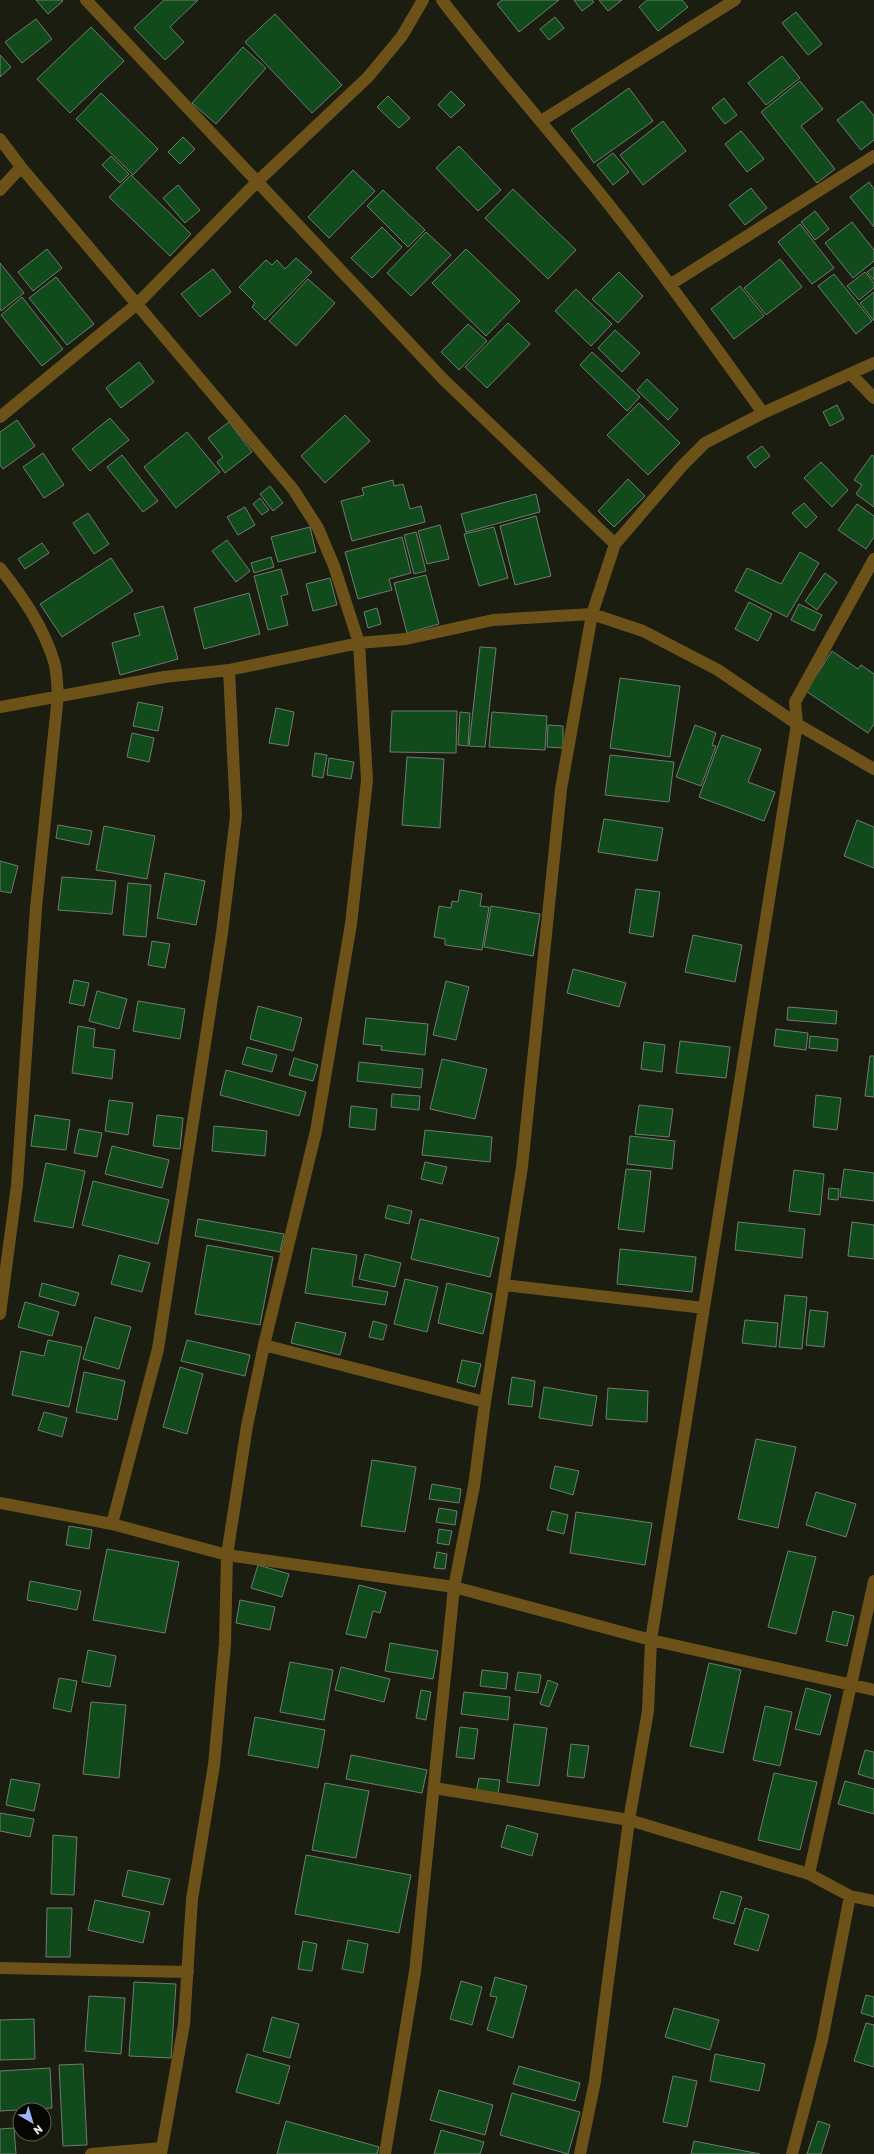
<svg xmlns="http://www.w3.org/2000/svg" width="874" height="2154" font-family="Rubik,sans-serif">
  <rect width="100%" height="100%" fill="#1b1d10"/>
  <!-- building -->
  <path fill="#114a1b" stroke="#6f7c70" d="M36,0H62L63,1L48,14Z
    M164,0H198L170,27L184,42L165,60L134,28Z
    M502,0H559L519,32L497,4Z
    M574,0H592L594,2L582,11Z
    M599,0H622L608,11Z
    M647,0H682L688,7L658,31L639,7Z
    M796,12L822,44L808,55L782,23Z
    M275,14L342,85L312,113L245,42Z
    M555,17L564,28L549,40L540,29Z
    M36,19L52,39L22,63L5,42Z
    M91,27L124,61L70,113L37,79Z
    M243,47L266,68L216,124L192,103Z
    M0,55L11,67L0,77Z
    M782,56L800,78L766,105L748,83Z
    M800,81L823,109L801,126L835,169L817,183L761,112Z
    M629,88L653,121L594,163L571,130Z
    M451,91L465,105L451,118L438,105Z
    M101,93L158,149L133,175L76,119Z
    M388,96L410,118L399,128L377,107Z
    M724,98L737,115L725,124L712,108Z
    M862,101L874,116V140L861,150L837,120Z
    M663,121L686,151L643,185L620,155Z
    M741,131L764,159L747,172L725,144Z
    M183,137L195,149L180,164L168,152Z
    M459,146L501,190L478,211L436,168Z
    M613,153L629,172L613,185L597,165Z
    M111,156L129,174L120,183L102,165Z
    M353,170L375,191L329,238L308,217Z
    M131,175L191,234L170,256L109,197Z
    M869,182L874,189V227L850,197Z
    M178,185L200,210L185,223L163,198Z
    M751,188L767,208L745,225L729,205Z
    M513,189L576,250L548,279L485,218Z
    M383,190L425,230L408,247L367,206Z
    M815,211L829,229L815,240L801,222Z
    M852,222L874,250V261L853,278L825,243Z
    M800,224L834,268L812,284L778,242Z
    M382,227L402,247L372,278L351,258Z
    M426,232L451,255L411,296L387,273Z
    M47,249L62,268L33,291L18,272Z
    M466,249L520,301L486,336L432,283Z
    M296,258L312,272L265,320L252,307L255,303L239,287L266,260L272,265L277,260L285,269Z
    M780,259L802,287L766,315L744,288Z
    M0,263L24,293L1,311L0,309Z
    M874,267V280L867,272Z
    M213,269L231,292L200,317L181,294Z
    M619,272L643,296L618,323L592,299Z
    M865,272L874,283V288L859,300L847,286Z
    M834,274L872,321L856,334L818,286Z
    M56,277L94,324L67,345L29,298Z
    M308,279L335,303L296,346L269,321Z
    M740,286L764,316L734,339L711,309Z
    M576,289L612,324L591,346L555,311Z
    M874,292V321L860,303Z
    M22,297L63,349L42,366L1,315Z
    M508,323L530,344L487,388L465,367Z
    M468,324L487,341L459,370L441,352Z
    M615,330L640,353L622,372L598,348Z
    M592,352L640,397L627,411L580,365Z
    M139,362L154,382L121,408L106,388Z
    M647,379L678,409L668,420L637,390Z
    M639,403L680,443L648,475L607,435Z
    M837,405L844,419L830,426L823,412Z
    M345,415L370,441L325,483L301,456Z
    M110,418L129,440L90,471L72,449Z
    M17,420L35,446L3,469L0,465V432Z
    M229,422L252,452L225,473L217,462L223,457L208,438Z
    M187,432L220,472L176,508L144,467Z
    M762,446L770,456L755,468L747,457Z
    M43,453L64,485L44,498L23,467Z
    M122,455L158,501L143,512L107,467Z
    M872,455L874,456V507L856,494L862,485L854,480Z
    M821,462L848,490L832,507L804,478Z
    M628,479L645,496L614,527L598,511Z
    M393,480L394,486L403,484L410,509L421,506L425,522L352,541L341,501L364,495L362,488Z
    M270,486L283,503L273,511L260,494Z
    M536,494L540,512L466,532L461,514Z
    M260,498L269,510L262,515L253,504Z
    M804,503L817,517L806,528L792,513Z
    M857,504L874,516V537L866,549L838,530Z
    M245,507L255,525L238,535L227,517Z
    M88,513L109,544L94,554L73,523Z
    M536,516L551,576L515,585L500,526Z
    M440,525L449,559L427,564L418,531Z
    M310,527L316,552L278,562L271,537Z
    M494,527L508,578L479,586L464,534Z
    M416,532L426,571L414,574L404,535Z
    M402,537L411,573L389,579L392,590L358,599L345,552Z
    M227,540L250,571L236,582L212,551Z
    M42,543L49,553L25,569L18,559Z
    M800,552L819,563L787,617L735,591L747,568L781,584Z
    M271,557L274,567L254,573L251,563Z
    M111,558L133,591L62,637L40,604Z
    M281,569L288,594L281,596L288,625L268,630L254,576Z
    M825,573L837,582L817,610L805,601Z
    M426,575L439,624L407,633L394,583Z
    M330,578L337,605L313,611L306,584Z
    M249,593L260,634L204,649L194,608Z
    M749,602L772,614L758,641L735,629Z
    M799,604L822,615L814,631L791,620Z
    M163,606L178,659L120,675L112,643L140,635L134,614Z
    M377,608L381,624L368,628L364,612Z
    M480,647L496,648L485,747L469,746Z
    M832,651L858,669L861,665L874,674V724L868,733L806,691Z
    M620,678L680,686L670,757L610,748Z
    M138,702L163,707L158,731L133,726Z
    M276,708L294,712L288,746L269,743Z
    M392,711H457L456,753L390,752Z
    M460,712L470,713L468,746L458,745Z
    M492,712L547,716L545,750L489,747Z
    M548,725L563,726V748L547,747Z
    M695,725L716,733L712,745L716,746L701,786L676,777Z
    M132,733L154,738L149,762L127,757Z
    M722,735L761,749L748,782L775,792L764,821L699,797Z
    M315,753L327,755L323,778L312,776Z
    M610,755L674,762L669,802L605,795Z
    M407,757L444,759L440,828L402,825Z
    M329,758L354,762L351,779L327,775Z
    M604,819L663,828L657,861L598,852Z
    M857,820L874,827V868L844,856Z
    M58,825L92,831L89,845L56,838Z
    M104,826L155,836L147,879L96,870Z
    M0,861L18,866L11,893L0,891Z
    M165,873L205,881L196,925L157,918Z
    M62,877L116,881L112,914L58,910Z
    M128,883L151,885L146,937L123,935Z
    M636,889L660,892L653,937L629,933Z
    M460,890L482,894L480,906L489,907L482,950L445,945V939L434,937L439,906L451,908L452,901L458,902Z
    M491,906L540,914L533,956L484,947Z
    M693,935L742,945L735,982L685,972Z
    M152,941L170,944L165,968L148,965Z
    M573,969L626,983L619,1007L567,993Z
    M74,980L89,983L84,1006L69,1003Z
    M446,981L469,987L456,1040L433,1035Z
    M97,991L127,999L119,1029L89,1021Z
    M138,1001L185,1009L180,1039L133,1031Z
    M258,1006L302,1018L293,1051L250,1039Z
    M788,1007L837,1011L836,1024L787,1020Z
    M366,1018L428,1024L425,1055L381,1050L382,1046L363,1044Z
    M78,1026L95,1029L93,1047L115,1050L112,1079L72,1073Z
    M776,1029L808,1033L806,1050L774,1046Z
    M810,1036L838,1039L837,1051L809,1048Z
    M680,1041L730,1047L726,1078L676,1073Z
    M644,1042L665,1045L662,1072L641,1069Z
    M247,1047L277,1055L272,1072L242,1064Z
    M870,1056H874V1097L865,1096Z
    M294,1058L318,1065L313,1081L289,1075Z
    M442,1059L487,1069L475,1119L430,1109Z
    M359,1062L423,1069L421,1088L357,1081Z
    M226,1070L306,1092L299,1116L220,1095Z
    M392,1094L420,1096L419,1110L391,1107Z
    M816,1095L841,1098L837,1130L813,1127Z
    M109,1100L133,1103L128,1135L105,1131Z
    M639,1105L673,1109L669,1137L635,1134Z
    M351,1106L377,1109L375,1130L349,1127Z
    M35,1115L70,1120L66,1150L31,1146Z
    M157,1115L183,1118L180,1149L153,1146Z
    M214,1126L267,1131L265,1156L212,1151Z
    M79,1129L102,1133L97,1157L74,1153Z
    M425,1130L492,1137L490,1162L422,1155Z
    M630,1136L675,1141L672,1169L627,1164Z
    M112,1146L169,1160L162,1188L105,1174Z
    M425,1162L447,1167L442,1184L421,1179Z
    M46,1163L85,1171L73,1228L34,1221Z
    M626,1169L651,1171L644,1232L618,1229Z
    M844,1169L874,1173V1201L840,1197Z
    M794,1170L824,1174L820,1215L789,1211Z
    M93,1181L169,1200L158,1244L82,1225Z
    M829,1188L839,1189L838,1200L828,1199Z
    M388,1205L412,1211L409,1224L385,1218Z
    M198,1219L284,1234L280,1252L195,1236Z
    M420,1219L499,1238L490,1277L411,1259Z
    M738,1222L805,1229L802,1258L735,1250Z
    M852,1222L874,1225V1259L848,1256Z
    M207,1245L273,1257L260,1325L195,1314Z
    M312,1248L357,1255L352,1286L388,1292L385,1305L305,1293Z
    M620,1249L696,1257L692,1292L617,1284Z
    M365,1254L401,1263L395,1287L359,1279Z
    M119,1255L150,1263L142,1292L111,1284Z
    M405,1279L438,1287L427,1332L394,1324Z
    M42,1283L79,1293L75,1306L39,1296Z
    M447,1283L492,1294L483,1334L438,1323Z
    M785,1295L807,1297L802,1349L779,1347Z
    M25,1302L59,1312L52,1336L18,1327Z
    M810,1310L828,1312L824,1347L806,1345Z
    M95,1317L131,1327L119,1369L83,1359Z
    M745,1320L778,1323L776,1347L742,1343Z
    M373,1321L387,1325L383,1340L369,1337Z
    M296,1322L346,1333L340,1355L291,1343Z
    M48,1340L82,1347L69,1407L12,1395L21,1351L44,1356Z
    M187,1340L250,1355L245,1376L181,1361Z
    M462,1360L481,1364L475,1387L457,1382Z
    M180,1367L203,1374L187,1434L163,1427Z
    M84,1372L125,1381L117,1420L76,1412Z
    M512,1377L535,1381L532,1407L508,1404Z
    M544,1387L597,1396L592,1426L539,1418Z
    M608,1388L648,1391L647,1422L606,1419Z
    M44,1412L67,1418L62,1437L38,1430Z
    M756,1439L796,1447L778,1528L738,1519Z
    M372,1460L416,1467L405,1532L361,1526Z
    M555,1466L579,1471L573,1495L550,1488Z
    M432,1484L461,1489L459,1503L429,1499Z
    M816,1492L856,1504L846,1537L806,1525Z
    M439,1508L457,1511L455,1525L436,1522Z
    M552,1511L568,1515L564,1534L547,1530Z
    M576,1512L652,1523L645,1565L570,1553Z
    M69,1526L92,1530L89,1549L66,1545Z
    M439,1529L452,1531L449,1545L437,1543Z
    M107,1549L179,1562L165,1633L93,1620Z
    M788,1551L816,1557L796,1634L768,1627Z
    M437,1552L447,1554L445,1569L434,1568Z
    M258,1565L289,1574L282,1597L251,1588Z
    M30,1581L81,1591L77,1610L27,1600Z
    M359,1585L386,1592L380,1613L373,1611L366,1638L346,1634Z
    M240,1600L275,1607L270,1630L236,1623Z
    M833,1611L854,1616L847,1646L826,1641Z
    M390,1643L438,1651L433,1679L385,1671Z
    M88,1650L116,1656L110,1687L82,1682Z
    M290,1662L333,1670L324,1720L280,1712Z
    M709,1663L741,1670L723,1753L690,1746Z
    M341,1667L390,1679L384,1702L335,1690Z
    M482,1670L508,1673L506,1689L480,1686Z
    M518,1672L541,1675L538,1693L515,1690Z
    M59,1678L77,1681L71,1712L53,1708Z
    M548,1680L558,1684L549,1707L540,1704Z
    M806,1688L831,1695L820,1735L795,1729Z
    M421,1690L431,1692L426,1720L416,1718Z
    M464,1692L510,1697L508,1720L461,1714Z
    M91,1702L126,1705L119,1778L83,1774Z
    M765,1706L792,1712L780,1766L753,1760Z
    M255,1717L325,1730L318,1768L248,1755Z
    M514,1724L547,1728L539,1786L507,1782Z
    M460,1727L478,1729L474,1759L456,1757Z
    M571,1744L589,1746L584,1778L567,1776Z
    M865,1750L874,1752V1779L858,1774Z
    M351,1755L427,1770L422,1793L346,1779Z
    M774,1773L817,1782L800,1850L758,1840Z
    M479,1778L500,1780L498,1794L476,1792Z
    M11,1779L40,1784L34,1811L6,1805Z
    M845,1781L874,1789V1814L838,1804Z
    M325,1783L369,1791L356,1858L312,1850Z
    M0,1813L34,1819L30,1837L0,1831Z
    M507,1825L538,1834L532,1856L501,1847Z
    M53,1835L77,1837L74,1895L51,1894Z
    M306,1855L411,1875L399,1933L295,1914Z
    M128,1870L170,1879L163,1905L122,1896Z
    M721,1891L742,1897L734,1924L713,1918Z
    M95,1900L150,1912L143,1943L88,1930Z
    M47,1908H72L70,1957H46Z
    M745,1908L769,1915L758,1951L734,1944Z
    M348,1940L368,1944L363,1973L342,1969Z
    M303,1941L317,1944L312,1971L298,1969Z
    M495,1977L527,1986L513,2038L487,2030L497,1997L490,1996Z
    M461,1981L482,1987L472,2025L450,2019Z
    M134,1982L176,1984L171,2058L129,2056Z
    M866,1995L874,1997V2017L861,2013Z
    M89,1996L125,1998L121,2054L85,2051Z
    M674,2008L719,2020L710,2050L665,2037Z
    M272,2017L299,2024L290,2058L263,2051Z
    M34,2019L35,2059L0,2060V2020Z
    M866,2023L874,2025V2067L854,2061Z
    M247,2054L290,2066L279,2104L236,2092Z
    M715,2054L765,2064L759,2091L710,2081Z
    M83,2064L87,2145L63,2146L59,2065Z
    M519,2066L580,2083L575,2101L513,2084Z
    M50,2068L52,2108L0,2111V2071Z
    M673,2076L697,2081L687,2127L663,2122Z
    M439,2090L493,2105L485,2135L430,2120Z
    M512,2093L580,2112L568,2154L500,2135Z
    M286,2121L379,2147L377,2154H277Z
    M818,2121L830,2125L821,2154H807Z
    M14,2128L16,2154H0V2129Z
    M441,2130L484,2142L480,2154H434Z
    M694,2141L760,2154H691Z"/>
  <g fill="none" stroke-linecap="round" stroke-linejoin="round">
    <!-- minor -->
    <path stroke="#6c5218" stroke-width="12" d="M86,0L444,380L615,544
      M442,0C497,72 558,140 614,211C666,277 714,345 763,413
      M541,121L735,0
      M0,139L21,167L293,489L318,528L334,566L359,643L367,780L351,924L316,1131L264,1345L247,1426L227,1555L225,1644L214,1765L192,1899L184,2024L161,2154
      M0,190L21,167
      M671,284L874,156
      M851,374L874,398
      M0,417L137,304L257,182L368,77L402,36L423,0
      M0,568C23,597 45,629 55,665C57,674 57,686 58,695L36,908L17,1185L0,1314
      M0,707L164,677L229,670L359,643L406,639L493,620L592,614L643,631L718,670L797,724L874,769
      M504,1285L704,1308
      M264,1345L485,1402
      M0,1503L112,1524L227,1555L454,1587L651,1640L874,1690
      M112,1524L158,1349L222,933L236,816L229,670
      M434,1788L629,1820L809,1874L850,1896L874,1901
      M809,1874L874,1581
      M0,1968L188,1972
      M91,2154L162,2148
      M385,2154L415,1972L454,1587L474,1486L485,1402L522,1167L561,789L592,614L615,544L682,466L705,443L763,413L874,363
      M580,2154L595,2081L629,1820L648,1711L651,1640L797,724L795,702L874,559
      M792,2154L822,2040L850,1896"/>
  </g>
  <!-- north arrow -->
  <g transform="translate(32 2122) rotate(142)"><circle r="19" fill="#060703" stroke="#60615c"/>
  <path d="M0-3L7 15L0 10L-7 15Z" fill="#9eb3fd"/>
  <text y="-6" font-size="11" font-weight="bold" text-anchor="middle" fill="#e8e9e1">N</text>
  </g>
</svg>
